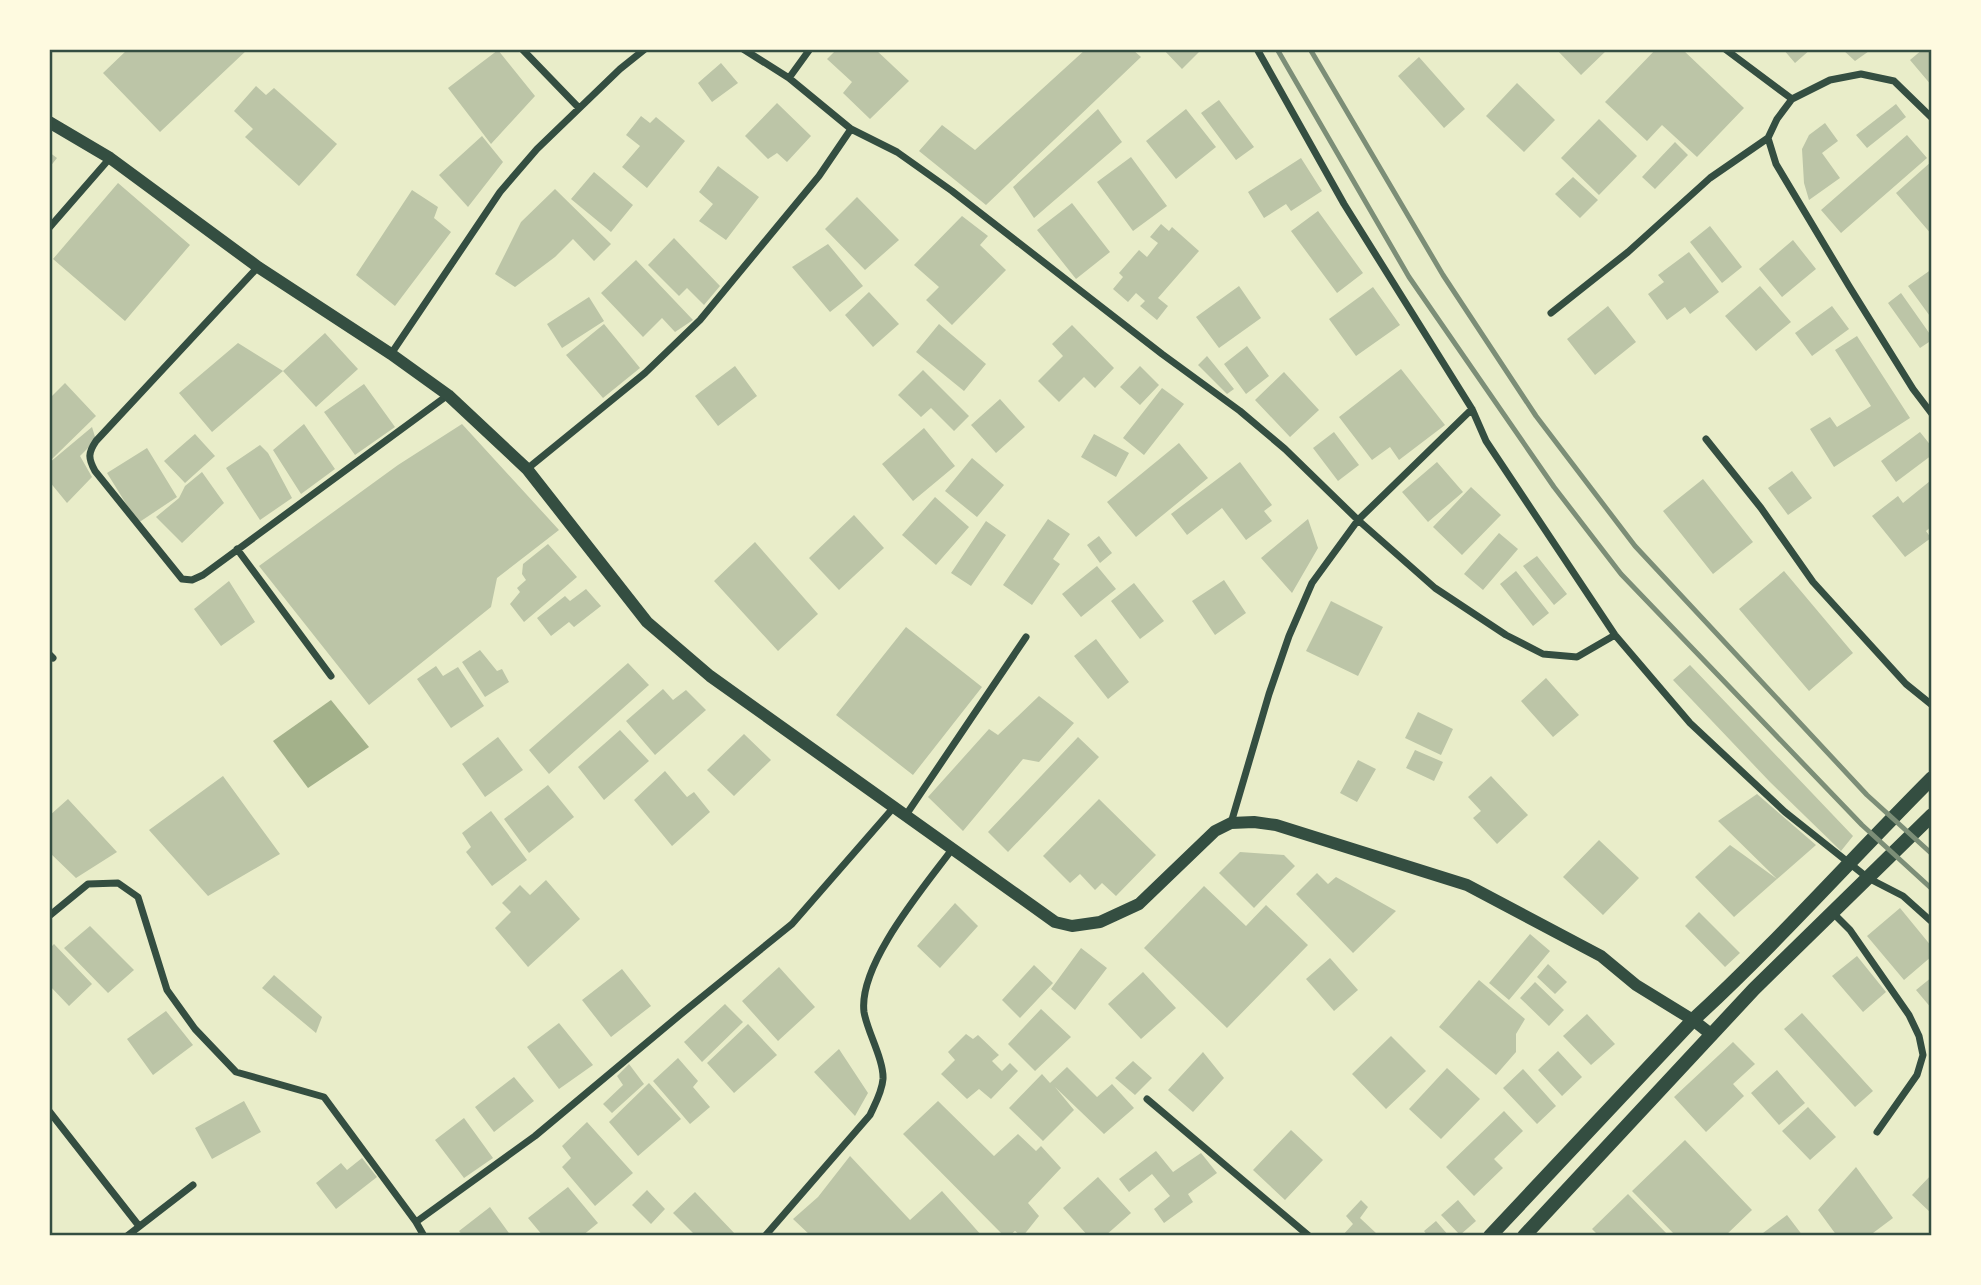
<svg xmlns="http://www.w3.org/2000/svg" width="1981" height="1285" font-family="Overpass,sans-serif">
  <rect width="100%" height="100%" fill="#e9edc9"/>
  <!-- water -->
  <path fill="#a3b18a" d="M331,700L369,747L308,788L273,741Z"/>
  <!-- building -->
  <path fill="#bcc5a7" d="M128,49H248L160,132L103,73Z
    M837,49H875L909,81L870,119L843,93L852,82L827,59Z
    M1086,49H1132L1141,57L986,205L919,151L942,125L975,150Z
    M1163,49H1202L1182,69Z
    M1556,49H1608L1581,75Z
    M1656,49H1682L1744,108L1697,157L1662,125L1647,141L1605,102Z
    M1783,49H1811L1795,63Z
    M1842,49H1872L1855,61Z
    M1923,49H1932V86L1910,60Z
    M498,50L535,96L491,144L448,88Z
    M1419,57L1465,109L1444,128L1398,76Z
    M721,63L738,83L712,102L698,83Z
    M1517,83L1555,120L1524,152L1486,116Z
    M256,86L266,95L274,88L337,144L299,186L245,137L253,129L234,111Z
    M1219,100L1254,147L1236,160L1201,113Z
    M777,103L811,136L787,162L777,153L768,159L745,136Z
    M1896,104L1906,117L1867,148L1856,135Z
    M1098,109L1122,142L1034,218L1013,187Z
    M1186,109L1216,147L1176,179L1146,141Z
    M641,116L650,123L656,117L685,141L647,188L622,167L640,146L626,135Z
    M1599,119L1637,156L1599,195L1561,158Z
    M1825,123L1838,141L1822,153L1840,178L1809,200L1804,183L1802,149L1809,135Z
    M1907,135L1927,158L1841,233L1821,210Z
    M482,136L503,162L468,207L439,175Z
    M1675,142L1688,155L1655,189L1642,177Z
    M49,152L57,158L49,168Z
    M1131,157L1167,206L1133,231L1097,182Z
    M1301,158L1322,191L1291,211L1286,204L1264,218L1248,192Z
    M1932,161V235L1896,193Z
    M718,166L759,197L726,240L699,221L713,204L699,192Z
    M594,172L633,205L611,232L571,199Z
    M1573,177L1598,200L1580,218L1555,194Z
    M118,183L190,245L125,321L53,259Z
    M555,189L611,244L594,261L573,239L555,257L515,287L495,274L521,222Z
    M412,190L438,207L434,218L451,232L395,306L356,275Z
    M857,197L899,240L865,270L825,229Z
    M1072,203L1110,252L1076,279L1037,230Z
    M1318,211L1363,273L1337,293L1291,231Z
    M962,216L988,236L980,245L1006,270L952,325L926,300L939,287L914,265Z
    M1161,224L1169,231L1172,227L1199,251L1158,298L1168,306L1157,320L1140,306L1145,301L1136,293L1128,302L1113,289L1123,277L1119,273L1139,250L1147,257L1158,243L1150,237Z
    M1710,226L1742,267L1722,283L1690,242Z
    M674,238L720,286L704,305L687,288L679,296L648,265Z
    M1793,240L1816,269L1782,297L1759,269Z
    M828,244L863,286L830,312L792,267Z
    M1689,252L1719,292L1690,314L1685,307L1667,320L1648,294L1664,282L1658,275Z
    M636,260L693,320L675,332L662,318L643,337L601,293Z
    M1932,269V319L1908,286Z
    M1239,286L1261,318L1219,348L1196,317Z
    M1760,286L1791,322L1756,351L1725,316Z
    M1373,287L1400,325L1356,356L1329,319Z
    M869,292L899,324L873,347L845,315Z
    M1901,293L1932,337V340L1920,348L1888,303Z
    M589,297L604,321L562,348L547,324Z
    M1608,306L1636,342L1595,375L1567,339Z
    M1832,306L1849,329L1812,356L1795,333Z
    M604,324L640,368L603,398L566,355Z
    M939,324L986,364L964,391L916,352Z
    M1072,325L1114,368L1095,388L1084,377L1059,402L1038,381L1063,356L1052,344Z
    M325,333L358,369L316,407L283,371Z
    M1857,336L1910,418L1834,467L1810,429L1830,417L1837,427L1871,406L1835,350Z
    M238,343L283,371L212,432L179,393Z
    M1247,346L1269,376L1246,394L1224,364Z
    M1207,356L1234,389L1227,394L1198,365Z
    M735,366L757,396L718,426L695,396Z
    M1140,366L1159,385L1140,405L1120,387Z
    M1401,369L1445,425L1399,460L1390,447L1372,460L1339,417Z
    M923,370L969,416L954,431L931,408L921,417L898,395Z
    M1284,372L1319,410L1290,437L1255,400Z
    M65,383L96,416L52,459L49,457V399Z
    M364,384L395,427L355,455L324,412Z
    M1162,388L1184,404L1144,455L1123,438Z
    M1000,399L1025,427L996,453L971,425Z
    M304,424L335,469L301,494L273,450Z
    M462,424L559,530L497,578L491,607L369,705L259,566L398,465Z
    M92,427L96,440L80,456L92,477L67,503L49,481V463Z
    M924,428L955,466L913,501L882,464Z
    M1334,432L1359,465L1338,481L1313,448Z
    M1920,432L1932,447V455L1896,482L1881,461Z
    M195,434L215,456L185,483L164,461Z
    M1094,434L1129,453L1116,477L1081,457Z
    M1179,443L1208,478L1136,537L1107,502Z
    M260,445L268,453L292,498L260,520L226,468Z
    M147,448L177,497L138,523L107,473Z
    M972,458L1004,485L977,517L945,491Z
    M1240,462L1272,505L1264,511L1272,521L1246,540L1222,508L1187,535L1171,514Z
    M1437,462L1463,492L1428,522L1402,492Z
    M1792,471L1812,498L1788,515L1768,488Z
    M202,472L224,503L182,543L156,517L179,498L185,486Z
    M1703,479L1753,542L1713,574L1663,511Z
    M1930,481L1932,483V526L1926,531L1931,538L1905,557L1872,516L1898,496L1903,503Z
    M1471,487L1501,515L1462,555L1433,527Z
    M935,497L969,527L936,565L902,535Z
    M854,515L884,548L839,590L809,558Z
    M1048,519L1070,534L1053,559L1060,564L1032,605L1003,585Z
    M1308,519L1318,548L1292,593L1261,558Z
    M986,521L1006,535L971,586L951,573Z
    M1499,533L1518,549L1483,590L1464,574Z
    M1099,536L1112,553L1100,563L1087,545Z
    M755,542L818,614L778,651L714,581Z
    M548,544L577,577L524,622L510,604L520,592L517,588L526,580L522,574L523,564Z
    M1537,556L1567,594L1554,605L1523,566Z
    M1097,566L1116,589L1081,617L1062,594Z
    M1516,571L1549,613L1533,626L1500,584Z
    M1784,571L1853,653L1809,691L1739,609Z
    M1224,580L1246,613L1215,635L1192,601Z
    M229,581L255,622L221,646L194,609Z
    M1134,583L1164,621L1140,639L1111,601Z
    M586,589L601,606L574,627L569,622L551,636L537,618L565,596L570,601Z
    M1331,601L1383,627L1358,676L1306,651Z
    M906,627L982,687L913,775L836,715Z
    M1096,639L1129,682L1108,699L1074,656Z
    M480,650L497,671L502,669L509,682L485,697L462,662Z
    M628,663L649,685L549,774L529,750Z
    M1690,665L1853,836L1841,851L1770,782L1673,680Z
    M436,666L443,676L458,667L484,706L451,728L417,679Z
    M1546,678L1579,715L1553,737L1521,701Z
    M663,689L673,700L686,690L706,710L655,755L626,721Z
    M1039,696L1074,723L1039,762L1023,759L963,831L928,797L989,729L998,735Z
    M1418,712L1453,729L1441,755L1405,738Z
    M620,730L649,761L604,800L578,767Z
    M744,734L771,760L734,796L707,770Z
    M498,737L523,770L485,797L462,764Z
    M1078,737L1099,757L1008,852L988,832Z
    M1415,750L1443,762L1434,781L1406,768Z
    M1358,760L1376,769L1357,802L1340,793Z
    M665,771L687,797L694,792L710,812L672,846L634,800Z
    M223,776L280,854L208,896L149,830Z
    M1491,776L1528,815L1497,844L1473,818L1481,811L1468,797Z
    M548,785L574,817L529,853L504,819Z
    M1757,794L1816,845L1777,879L1734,917L1695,877L1730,845L1777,879L1718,821Z
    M68,799L117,852L76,878L49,852V816Z
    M1099,799L1156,855L1116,896L1102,883L1095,890L1080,874L1070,883L1043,856Z
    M491,811L527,860L492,886L466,852L471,847L462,833Z
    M1599,840L1639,878L1603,915L1563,877Z
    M1240,852L1284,855L1295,866L1254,908L1219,873Z
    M1317,873L1328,884L1336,877L1396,911L1353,953L1296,894Z
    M546,880L580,919L528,967L495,928L511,912L502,903L520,885L530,895Z
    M1204,886L1246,926L1266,905L1308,945L1227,1028L1144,948Z
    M955,903L978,926L940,968L917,946Z
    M1900,908L1932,947V956L1904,980L1867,936Z
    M1699,912L1740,953L1725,967L1685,926Z
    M90,926L134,970L108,993L64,948Z
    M1530,934L1550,951L1509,1000L1489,983Z
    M54,944L92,984L69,1006L49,985V949Z
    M1081,948L1107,968L1075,1010L1051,989Z
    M1857,956L1886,992L1863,1012L1832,976Z
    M1330,958L1358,990L1334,1011L1306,979Z
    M1548,964L1567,982L1555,994L1537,977Z
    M1034,965L1053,983L1020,1018L1002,1000Z
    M779,967L815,1007L778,1041L742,1001Z
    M622,969L651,1006L611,1037L582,1000Z
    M1143,972L1176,1008L1141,1039L1108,1004Z
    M274,975L322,1017L316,1033L262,988Z
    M1932,977V1009L1916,990Z
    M1479,980L1525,1019L1516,1034V1052L1496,1075L1439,1027Z
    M1535,982L1564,1010L1549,1026L1520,998Z
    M725,1004L743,1022L702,1062L684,1042Z
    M1041,1009L1071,1037L1035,1071L1008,1044Z
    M166,1011L193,1045L153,1075L127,1039Z
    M1802,1013L1873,1091L1855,1107L1784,1029Z
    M1587,1014L1615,1044L1591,1065L1563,1036Z
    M559,1023L593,1065L559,1089L527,1047Z
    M748,1024L777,1055L734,1093L707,1063Z
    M966,1034L973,1039L978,1035L999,1055L992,1061L1002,1071L1010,1063L1018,1071L991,1099L979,1089L967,1099L941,1074L955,1060L948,1052Z
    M1391,1036L1426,1071L1386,1109L1352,1074Z
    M1733,1042L1755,1064L1733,1084L1744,1096L1706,1132L1674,1097Z
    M839,1049L868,1093L855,1116L814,1072Z
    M1558,1051L1582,1077L1562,1096L1538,1070Z
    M1203,1052L1224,1078L1193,1112L1168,1090Z
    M678,1058L698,1081L693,1087L710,1107L690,1124L653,1081Z
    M1133,1061L1152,1078L1135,1095L1115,1078Z
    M629,1064L644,1084L612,1113L603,1104L623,1085L617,1076Z
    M1067,1067L1097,1097L1112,1084L1134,1108L1104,1134L1055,1087L1074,1110L1043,1141L1009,1108L1042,1074L1050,1083Z
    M1447,1068L1480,1099L1441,1139L1409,1109Z
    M1523,1069L1556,1106L1537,1124L1503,1088Z
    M1777,1070L1805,1103L1779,1125L1751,1093Z
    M514,1077L534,1101L494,1132L475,1107Z
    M649,1083L681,1119L638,1156L609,1122Z
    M244,1101L261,1132L212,1159L195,1128Z
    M938,1101L994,1156L1018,1134L1036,1151L1041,1146L1061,1168L1028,1203L1039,1216L1023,1236H1021L1015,1231L1009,1236H1004L903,1134Z
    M1808,1107L1836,1137L1810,1160L1782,1131Z
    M1504,1111L1523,1131L1494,1159L1503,1168L1474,1196L1446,1167Z
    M464,1118L493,1158L464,1178L435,1140Z
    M587,1122L633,1173L595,1206L562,1167L571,1158L562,1146Z
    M1291,1130L1323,1160L1285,1200L1253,1170Z
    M1685,1140L1752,1210L1725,1236H1676L1632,1191Z
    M1156,1151L1173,1172L1201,1153L1217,1173L1188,1194L1193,1202L1164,1223L1154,1209L1170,1196L1152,1174L1129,1192L1119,1179Z
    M850,1156L910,1220L942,1191L982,1236H811L793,1219L818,1197Z
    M362,1158L377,1177L336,1209L316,1183L341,1163L347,1170Z
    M1856,1167L1893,1218L1869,1236H1837L1818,1210Z
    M1932,1174V1214L1912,1195Z
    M1098,1177L1131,1213L1105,1236H1088L1063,1208Z
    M568,1187L598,1223L582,1236H543L528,1218Z
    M647,1190L665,1209L651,1224L632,1205Z
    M695,1192L737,1236H696L673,1213Z
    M1628,1194L1669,1236H1599L1592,1229Z
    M1361,1200L1368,1207L1360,1218L1377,1234L1376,1236H1342L1353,1224L1346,1216Z
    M1458,1200L1476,1221L1460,1235L1441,1215Z
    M490,1207L511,1236H463L459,1231Z
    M1787,1215L1803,1236H1759Z
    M1436,1221L1449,1236H1428L1424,1231Z"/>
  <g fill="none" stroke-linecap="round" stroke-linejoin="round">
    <!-- minor -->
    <path stroke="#344e41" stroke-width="7" d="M522,49L579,108
      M743,49L789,78
      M1257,49L1344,204L1472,409L1486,441L1615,635L1690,723L1785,812L1868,878L1903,896L1932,922
      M1725,49L1792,99
      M1932,118L1894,81L1861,74L1830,80L1792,99L1777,119L1768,138L1776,164L1849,286L1913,389L1932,414
      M851,129L897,152L952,191L1162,354L1240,411L1285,449L1358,520L1435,588L1506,635L1543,654L1577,657L1615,635
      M49,228L110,158
      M258,267L96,441C88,453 88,458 95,471L182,579L192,580L203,575L448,395
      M1551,313L1628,252L1710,178L1768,138
      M391,354L500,192L537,149L620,69L645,49
      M1706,439L1761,508L1813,582L1906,684L1932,705
      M527,469L645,373L700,320L819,176L851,129L789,78L810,49
      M237,549L331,676
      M49,654L53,658
      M906,815L1026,637
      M1231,823L1269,694L1289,636L1312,583L1358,520L1472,409
      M1833,913L1850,930L1909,1015L1919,1036L1923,1055L1917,1075L1877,1132
      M49,916L88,884L118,883L138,897L167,990L195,1029L236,1072L324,1097L416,1222L424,1236
      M1147,1099L1309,1236
      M49,1111L139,1226
      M416,1222L535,1136L681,1014L792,924L894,807
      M127,1236L193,1185
      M765,1236L870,1115C875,1104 882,1092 883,1079C884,1060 867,1031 864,1012C858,964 925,886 953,848"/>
    <!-- tertiary -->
    <path stroke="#344e41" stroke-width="12" d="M49,122L110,158L258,267L391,354L448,395L527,469L647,622L710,676L1055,922L1072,926L1100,922L1139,904L1215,831L1231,823L1254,822L1276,825L1467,885L1601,956L1636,985L1693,1020L1712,1035"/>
    <!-- secondary -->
    <path stroke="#344e41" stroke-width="14" d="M1490,1236L1693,1020C1776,944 1852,858 1932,778
      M1524,1236L1754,989L1932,815"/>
    <!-- rail -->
    <path stroke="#7c8e77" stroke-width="5" d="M1277,49L1409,277L1554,487L1621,574L1862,825L1932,889
      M1310,49L1443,275L1536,416L1635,546L1867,795L1932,854"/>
  </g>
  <!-- border -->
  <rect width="1981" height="1285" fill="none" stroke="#fefae0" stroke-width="102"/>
  <rect x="51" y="51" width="1879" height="1183" fill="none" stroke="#344e41" stroke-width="2.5"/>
</svg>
